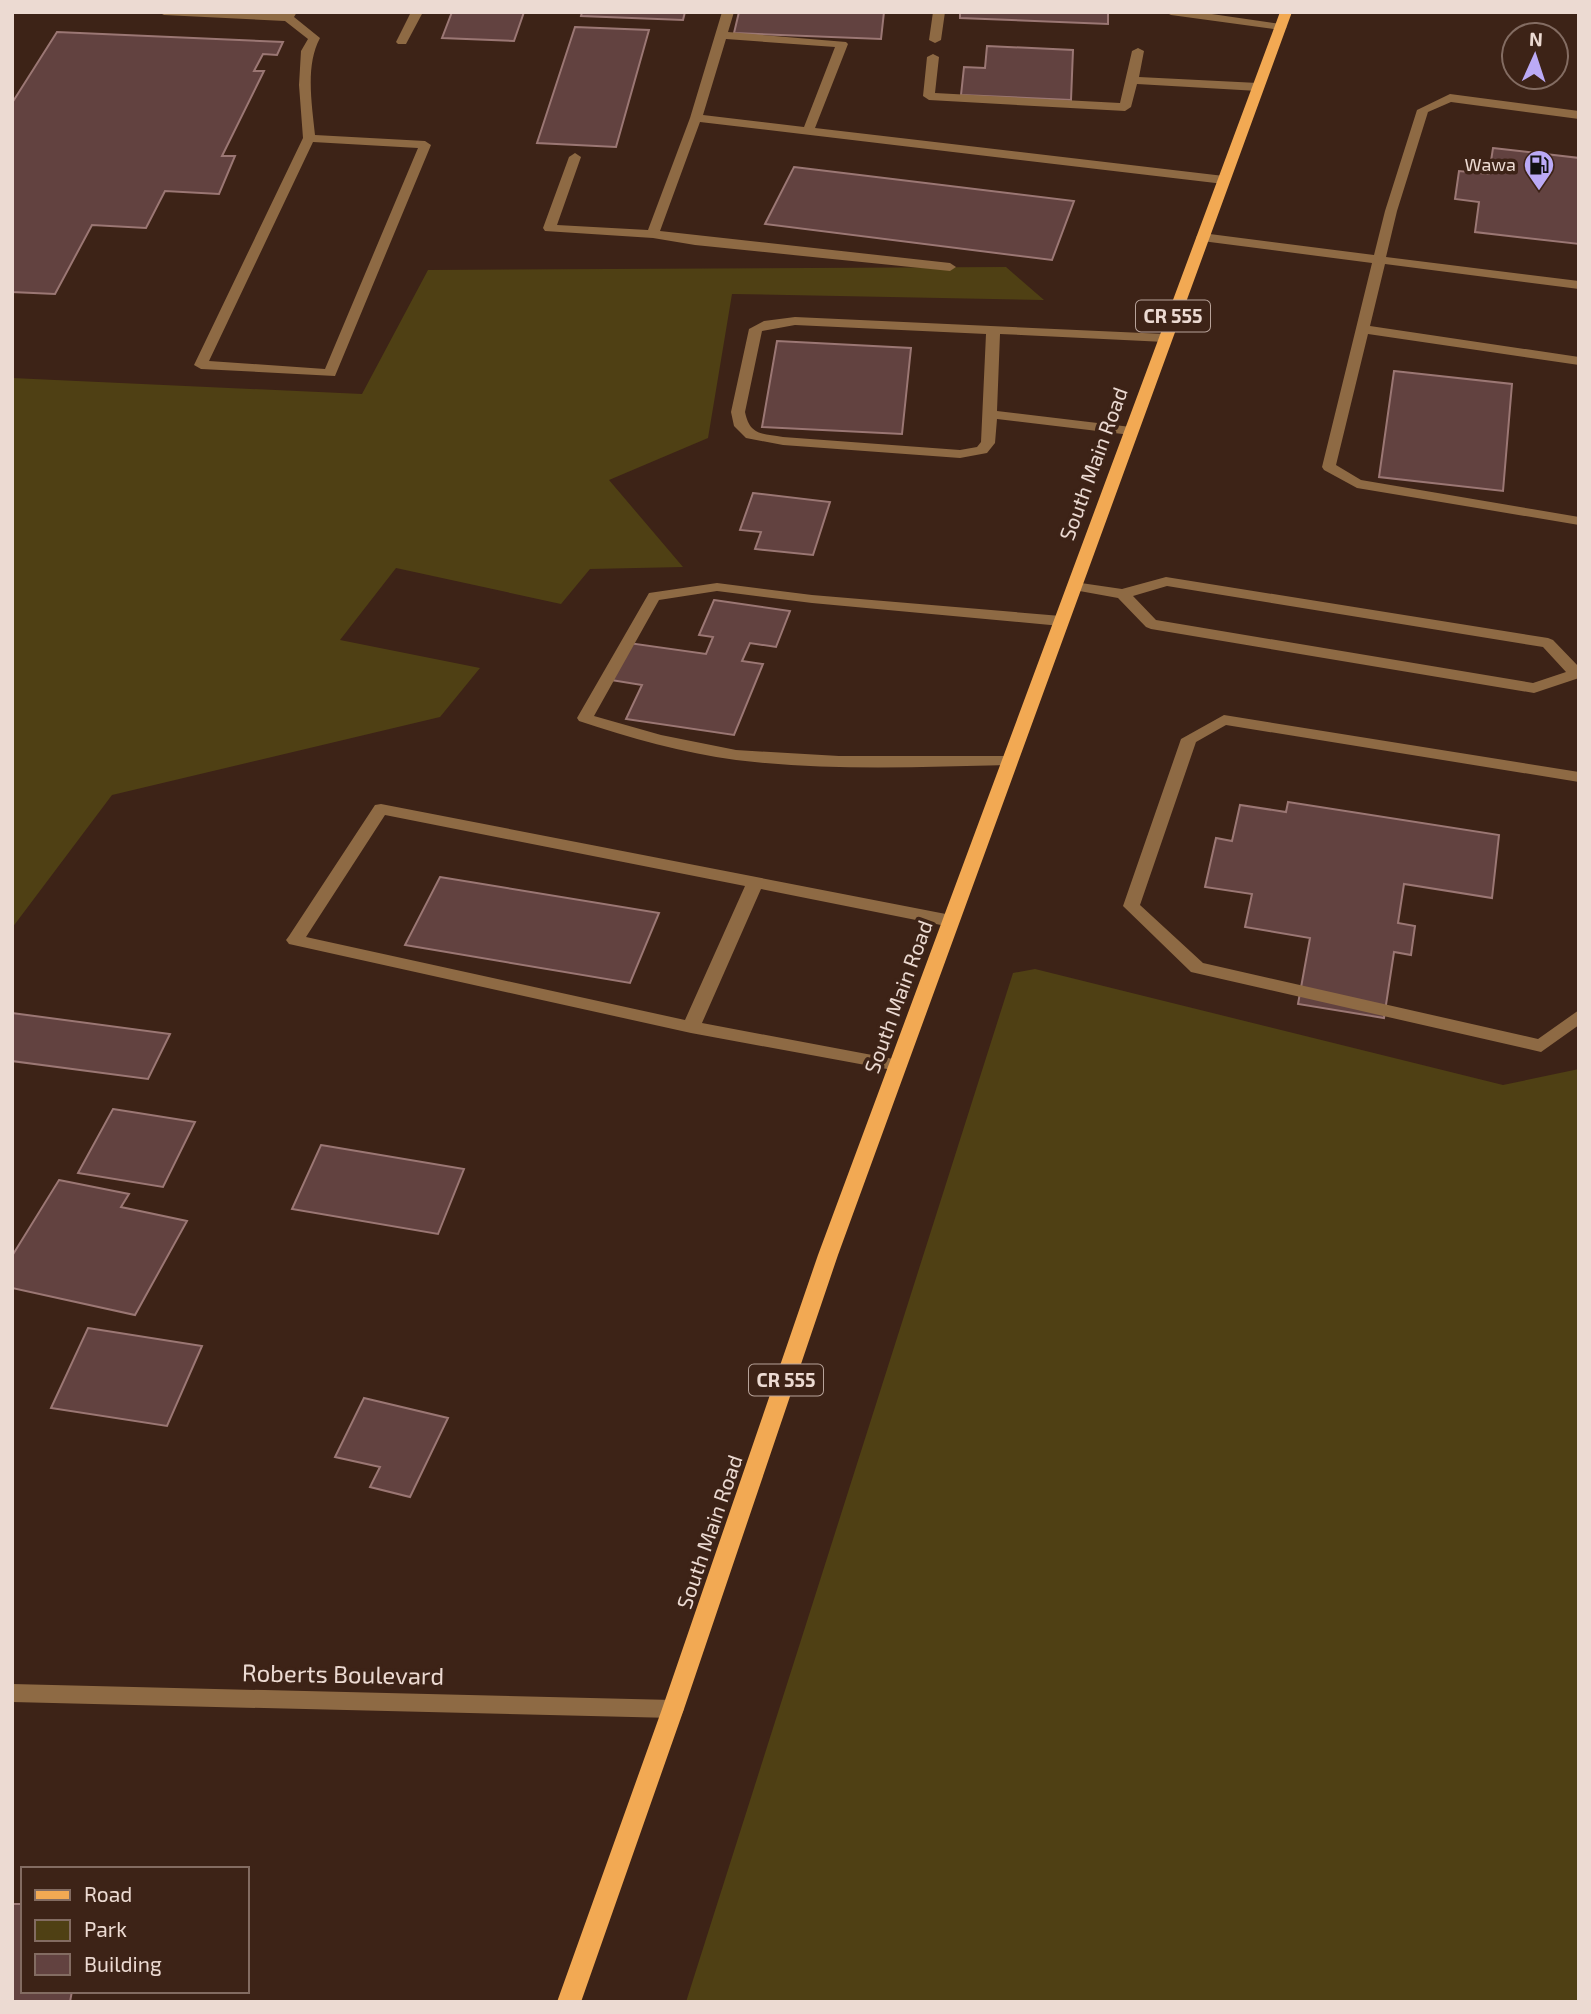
<svg xmlns="http://www.w3.org/2000/svg" width="1591" height="2014" font-family="'Exo 2',sans-serif">
  <rect width="100%" height="100%" fill="#3d2317"/>
  <!-- green -->
  <path fill="#4f4014" d="M1006,267L1044,300L732,294L708,438L609,480L683,567L590,569L561,604L396,568L340,640L480,668L440,717L112,795L12,928V378L362,394L428,270Z
    M1035,969L1503,1085L1579,1069V2002H686L1013,973Z"/>
  <!-- building -->
  <path fill="#624240" stroke="#9b7774" stroke-width="2" d="M452,12H524L514,41L442,38Z
    M582,12H685L683,20L581,16Z
    M739,12H884L881,39L734,33Z
    M960,12H1108V24L960,18Z
    M575,27L649,30L616,147L537,143Z
    M57,32L283,42L277,55L263,54L254,71H264L222,156H235L219,194L165,191L146,228L92,225L55,294L12,292V103Z
    M987,46L1073,50L1071,100L961,95L964,67L985,68Z
    M1493,148L1579,158V244L1475,232L1479,202L1455,199L1459,171L1489,174Z
    M794,167L1074,201L1052,260L765,224Z
    M777,341L911,348L902,434L762,427Z
    M1394,371L1512,384L1503,491L1379,477Z
    M753,493L830,502L813,555L755,549L761,532L740,530Z
    M714,600L790,611L776,647L750,643L742,661L763,664L734,735L626,719L642,685L611,680L629,643L706,654L713,637L699,635Z
    M1288,802L1499,835L1492,898L1404,884L1398,923L1415,926L1411,955L1394,952L1384,1018L1298,1004L1310,938L1245,927L1252,894L1205,887L1216,838L1232,841L1240,805L1286,812Z
    M440,877L659,913L630,983L405,945Z
    M12,1013L170,1034L148,1079L12,1061Z
    M113,1109L195,1122L163,1187L78,1173Z
    M321,1145L464,1169L438,1234L292,1209Z
    M59,1180L129,1194L121,1207L187,1221L135,1315L12,1288V1256Z
    M88,1328L202,1346L167,1426L51,1408Z
    M364,1398L448,1418L410,1497L370,1487L380,1467L335,1457Z
    M12,1904H23V1991H72L70,2002H12Z"/>
  <g fill="none" stroke-linecap="round" stroke-linejoin="round">
    <!-- minor -->
    <path fill="#8e6a44" fill-rule="evenodd" d="M158,12H297L294,17L320,38C305,66 312,104 315,135L425,141L431,145L335,376L201,369L194,365L303,138L299,85L301,51L308,39L285,21L164,15ZM313,142L418,148L325,369L209,361Z
      M411,12H423L406,44H398L396,42Z
      M722,12H734L728,32L846,42L848,44L815,128L1224,176L1230,180L1224,184L700,122L660,231L950,263L956,267L950,271L695,245L653,238L545,231L543,228L569,157L575,153L581,157L557,225L648,230L690,118ZM726,39L835,47L804,127L703,115Z
      M933,12H945L941,40L935,43L929,40Z
      M1165,12H1198L1281,24L1287,27L1281,30L1171,15Z
      M1138,48L1144,51L1139,77L1258,83L1264,87L1258,91L1137,84L1131,107L1125,111L929,100L923,96L927,57L933,54L939,57L935,93L1120,103L1132,51Z
      M1450,94L1579,111V119L1451,102L1428,112L1397,211L1386,257L1579,281V289L1385,264L1370,326L1579,357V365L1368,334L1336,465L1361,480L1579,517V525L1357,488L1324,470L1322,467L1372,263L1202,241L1196,237L1202,233L1374,255L1385,211L1417,110Z
      M795,317L1165,334L1172,338L1165,342L1000,334L997,411L1131,427L1138,431L1131,435L997,419L995,443L987,453L960,458L783,445L746,438L734,426L731,412L749,329L764,321ZM795,325L986,334L981,442L977,447L960,450L783,437C762,433 750,436 745,412L762,331Z
      M1166,577L1548,638L1553,640L1579,667V678L1534,693L1151,629L1146,627L1118,598L1074,590L1067,586L1074,582L1122,589ZM1167,586L1543,647L1566,672L1533,683L1156,620L1133,596Z
      M717,583L812,595L1061,616L1069,621L1061,626L812,603L717,591L659,600L594,716L661,735L736,750L839,756H1016L1018,760L1010,765C919,767 827,771 736,760C683,753 630,738 579,721L577,718L649,593Z
      M1224,715L1579,772V782L1226,725L1196,742L1140,905L1203,963L1538,1039L1579,1010V1025L1541,1052L1191,972L1123,906L1181,739Z
      M381,804L951,915L959,921L951,927L761,889L702,1023L904,1061L907,1065L898,1071L691,1033L289,944L286,940L289,936L375,805ZM385,815L745,886L685,1020L306,937Z
      M12,1684L673,1700L681,1702L684,1709L681,1716L673,1718L12,1702Z"/>
    <!-- major -->
    <path fill="#f2a953" fill-rule="evenodd" d="M1280,12H1292L838,1255L684,1709L581,2002H557L662,1709L818,1255Z"/>
  </g>
  <!-- icons -->
  <defs>
    <g id="fuel-pin" transform="scale(1.575)"><path d="M0 17L-7.5 6A9.5 9.5 0 1 1 7.5 6Z" fill="#bbaaf6" stroke="#3d2317"/><path d="M-5.5-6h7V0h2V4h1.3V-2.5L3-4.5l.8-.8L6-3V5H2.5V1h-1V6h-7ZM-4.2-4.7v3.2H.2V-4.7Z" fill="#111"/></g>
  </defs>
  <g fill-rule="evenodd">
    <use href="#fuel-pin" x="1539" y="165"/>
  </g>
  <g text-anchor="middle" stroke-width="7" stroke-linejoin="round" paint-order="stroke">
    <!-- far-poi labels -->
    <g font-size="18" fill="#ecdad2" stroke="#3d2317" text-anchor="end">
      <text x="1516" y="171">Wawa</text>
    </g>
    <!-- shield labels -->
    <g fill="#3d2317" stroke="#b8a39a" stroke-width="2">
      <rect x="1136" y="300.5" width="74" height="31" rx="5"/>
      <rect x="749" y="1364.5" width="74" height="31" rx="5"/>
    </g>
    <g font-size="19" font-weight="bold" fill="#ecdad2">
      <text x="1173" y="323">CR 555</text>
      <text x="786" y="1387">CR 555</text>
    </g>
    <!-- street labels -->
    <g font-size="21" fill="#ecdad2" stroke="#3d2317">
      <text transform="translate(1094 464) rotate(-70)" y="7">South Main Road</text>
      <text transform="translate(899 997) rotate(-70)" y="7">South Main Road</text>
      <text transform="translate(710 1532) rotate(-71)" y="7">South Main Road</text>
    </g>
    <!-- near-street labels -->
    <g font-size="24" fill="#ecdad2" stroke="#3d2317">
      <text transform="translate(343 1675) rotate(1)" y="8">Roberts Boulevard</text>
    </g>
  </g>
  <!-- border -->
  <rect width="1591" height="2014" fill="none" stroke="#ecdad2" stroke-width="28"/>
  <!-- legend -->
  <rect x="21" y="1867" width="228" height="126" fill="#3d2317" stroke="#836c62" stroke-width="2"/>
  <rect x="35" y="1890" width="35" height="10" fill="#f2a953" stroke="#836c62" stroke-width="2"/>
  <text x="84" y="1902" font-size="21" fill="#ecdad2">Road</text>
  <rect x="35" y="1920" width="35" height="21" fill="#4f4014" stroke="#836c62" stroke-width="2"/>
  <text x="84" y="1937" font-size="21" fill="#ecdad2">Park</text>
  <rect x="35" y="1954" width="35" height="21" fill="#624240" stroke="#836c62" stroke-width="2"/>
  <text x="84" y="1972" font-size="21" fill="#ecdad2">Building</text>
  <!-- north arrow -->
  <g transform="translate(1535 56) rotate(3)"><circle r="33" fill="#3d2317" stroke="#836c62" stroke-width="2"/>
  <path d="M0-5L12 26L0 18L-12 26Z" fill="#bbaaf6"/>
  <text y="-10" font-size="19" font-weight="bold" text-anchor="middle" fill="#ecdad2">N</text>
  </g>
</svg>
